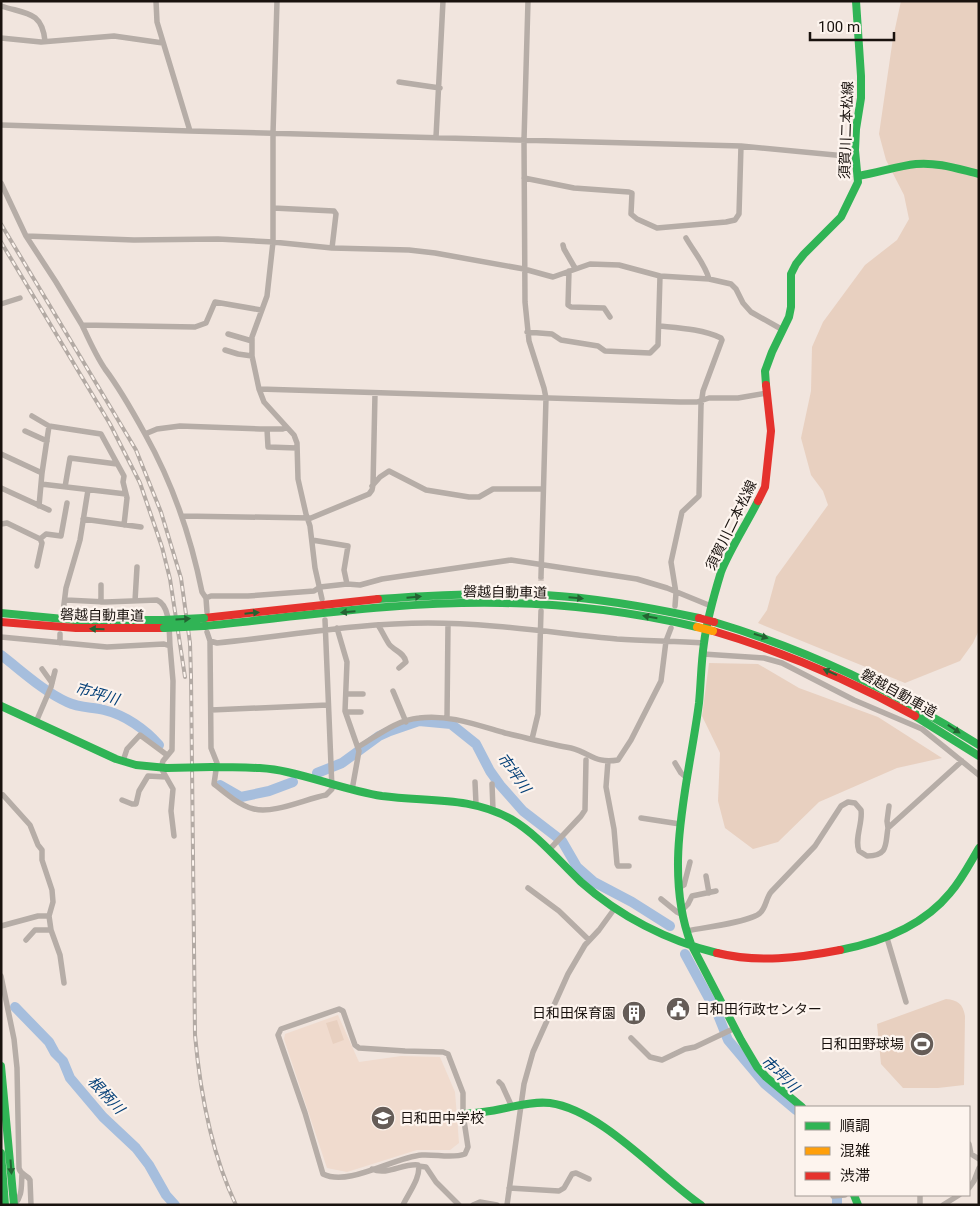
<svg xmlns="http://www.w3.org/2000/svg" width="980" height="1206" font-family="Roboto,'Noto Sans JP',sans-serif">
  <rect width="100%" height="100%" fill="#f1e5de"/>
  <!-- built -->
  <path fill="#f0dbce" d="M338,1015L359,1062L401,1056L440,1057L455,1092L459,1143L450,1150H417L347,1172L327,1168L284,1039L285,1034Z"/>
  <!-- green -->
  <path fill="#e8d0c0" d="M901,1H979V630L973,643L960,661L905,683L758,623L767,610L776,577L828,505L823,491L811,475L801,438L811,391L812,347L823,322L865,265L897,240L909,219L904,195L886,160L879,134L893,38Z
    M709,663L758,664L799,688L878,717L942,758L897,768L819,802L778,842L753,849L725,828L718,801L720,753L702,716Z
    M946,999C958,1000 963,1004 965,1016L964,1085L938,1088H903L881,1064L877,1024Z
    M337,1020L344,1040L333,1044L326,1023Z"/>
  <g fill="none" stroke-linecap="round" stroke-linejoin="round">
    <!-- river -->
    <path stroke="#a6bedd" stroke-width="10" d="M1,655C22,671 43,691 67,702C79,708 92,707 104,710C125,715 145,729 159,745
      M317,773L342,763L379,736L390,731L419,721L451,724L476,744L490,771L500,785L523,811L562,841L577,867L594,882L632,902L670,926
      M220,785L241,797L269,791L293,782
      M685,954L718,1015L728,1040L765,1084L796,1110
      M15,1007L49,1042L55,1053L63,1061L70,1078L103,1117L136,1148L149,1165L166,1195L175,1205
      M837,1195V1205"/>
    <!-- street-tunnel -->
    <path stroke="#d1c5bf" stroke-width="5.5" stroke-dasharray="5.5 3" stroke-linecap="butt" d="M541,598V577"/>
    <!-- street -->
    <path stroke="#b6ada7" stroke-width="5.5" d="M156,1L157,22L190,131L741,146L856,157
      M277,1L273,133V242L267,296L252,337V356L259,389L264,402L294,435L297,443L298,479L306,514L310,526L315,568L322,599
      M528,1L524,140L525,302L529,341L544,388L546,398L541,577
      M1,6C26,14 42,11 45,41
      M1,38L41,42L114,36L163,43
      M399,82L440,88
      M1,125L190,131
      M436,137L443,1
      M524,178L574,188L629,192L632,193L631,214L637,219L657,228L726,222L735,220L739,214L741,146
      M1,183L26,236L134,240L218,239L273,242L332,248L409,250L435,253L524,269L553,277L590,264L619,265L660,276L709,279L731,284L736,289L743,303L751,312L783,330
      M273,208L334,211L336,214L332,248
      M26,236L56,282L82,325L195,327L206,323L215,302L261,310
      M686,238C694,252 705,264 709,279
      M563,245L564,249L575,268
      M569,271L568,305L571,307L604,308L610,317
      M1,304L20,298
      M82,325C89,340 96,356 105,369C120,389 133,412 145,434C173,484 191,537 202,592L206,598
      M659,326C679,328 702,329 721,338L722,340L703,391L701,405L699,496L682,512L671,562L676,593L675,606
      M527,332L552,334L561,340L598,346L605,351L650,353L658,345L660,276
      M228,334L252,341
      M225,350L238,354L252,356
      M259,389L680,402H697L709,398H738L767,393
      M32,416L49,426L101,434L124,476L123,482L127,498L124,525
      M267,429L268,447L297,448
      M25,431L47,441
      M145,434L157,429L180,426L260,429H283L286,427
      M1,454L42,473
      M41,484L126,494
      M372,486L380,477L389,471L426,490L469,497H479L493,489H543
      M65,487L70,458L117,464
      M1,488L49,510
      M39,506L42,473L49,426
      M182,516L311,518L369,494L372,490L373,485L375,394
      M83,519L141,527
      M1,524L7,523L40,539L46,534L61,536L67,503
      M312,540L348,546L344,570L347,584
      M37,566L42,543L40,539
      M101,585V602
      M135,601L137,567
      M63,612L66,588L80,540L88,490
      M207,612L206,598L211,596H248L314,591L320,587L347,584L360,585L382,579L511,560L637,579L667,588L711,606
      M378,625C382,631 385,638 389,644C394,651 404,652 406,662L399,668
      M337,628L347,662L345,711L359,751L352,790
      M207,632L210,641L217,643C288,636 357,623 428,623C492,623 554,633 617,639C646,641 675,641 704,643
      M1,637L107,647L164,644L170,646C169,633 171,606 157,600L106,602L66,600
      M210,641L211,748L217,763L214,784C225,793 240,806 254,809C274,814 305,799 326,795L332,789L325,620
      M60,643V634
      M170,646L173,681L172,750L163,761L161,768L173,789L171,811L174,836
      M703,654L764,658L782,663L854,700L922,729L979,775
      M42,669L52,683
      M393,691L406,722
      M346,694H363
      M211,710L328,705
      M346,712H361
      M447,718L448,624
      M36,722L51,687L55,671
      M532,739L538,714L541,611
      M358,747C377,736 396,720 419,718C448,714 477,725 505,733C527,738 549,744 571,748C591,753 595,764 618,760L631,740L661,681L666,641L671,628
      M123,761L127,749L140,735L167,755
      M608,761L606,787L614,829L617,864L618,866H629
      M675,763L681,773L687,778
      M475,782L476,804
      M492,784L493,810
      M3,795L30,825L38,845L42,850V860L52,890L53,902L49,916L51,930L60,955L64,983
      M122,800L132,804H136L139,791L148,776L166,777
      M641,818L680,824
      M888,828L887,821L889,806
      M549,850L581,816L585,810L586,760
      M706,876L709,893
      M528,888L559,911L589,940
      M679,888L684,885L690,862
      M661,899L677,912L683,915
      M682,910L688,904L692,896L716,891
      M1,926L38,916H49
      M686,931C701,928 751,922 760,913C766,908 766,898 771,892L815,846L841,806L848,802L855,803L861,810C863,823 854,839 859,851L867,856C889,856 885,844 888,828L962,761
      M887,938L906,1002
      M26,940L35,930H51
      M1,976L14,1039L17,1068L19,1168C20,1175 27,1174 30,1180L31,1205
      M339,1009L343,1011L355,1045L359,1048L405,1051L443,1052L448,1054L463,1093V1114L468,1147L465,1154C452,1159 436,1154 422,1155C394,1157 349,1187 323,1174L305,1113L278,1035L281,1029Z
      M631,1038L650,1057L662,1060L685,1049L695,1047L735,1028
      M499,1082L502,1085L512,1107
      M969,1144L971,1154L979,1159
      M418,1166L426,1167L436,1182L459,1205
      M372,1169C387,1176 403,1163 418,1165C422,1176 408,1194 403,1205
      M509,1188L559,1191L564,1188L572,1174L576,1173L589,1179
      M969,1188L974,1181L979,1168
      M833,1196L845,1195
      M14,1205C23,1196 21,1186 22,1174
      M473,1205L480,1202L497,1205
      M507,1205L524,1084L533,1052L568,974L585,945L599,930L615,908
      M920,1205V1195
      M943,1205L959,1195"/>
    <!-- fast -->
    <path stroke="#30b455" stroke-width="8" d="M858,176C878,173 897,166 916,164C938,162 958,169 979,174
      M766,385L765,371L772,352L789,317L791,307V274L796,264L804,254L841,217L858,182L855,150L856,129L861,98V76L856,1
      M758,501C747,523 729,551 721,572C714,595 707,619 704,643C701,663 701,683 699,703C689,781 662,868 691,944L741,1040L757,1067L766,1077L802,1107
      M378,599C433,595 489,592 545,595C597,598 648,607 699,618
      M1,613L74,620H163
      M714,622C811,651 893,691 979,745
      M204,626C303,616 402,601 502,603C568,604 633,612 697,627
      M1,706L116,759L136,765L167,768
      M915,716L979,756
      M212,767C237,768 262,766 287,772C319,779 350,791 382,796C427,802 470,796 511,819C538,835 558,860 581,882C619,916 668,941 717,953
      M840,950C881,942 923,926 950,893C962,879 970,863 979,848
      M1,1066L14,1205
      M463,1114C476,1113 488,1112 501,1109C517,1106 534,1101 550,1103C601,1110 658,1175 701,1205
      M1,1153L5,1205
      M854,1195L858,1205"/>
    <!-- jam -->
    <path stroke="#e5322d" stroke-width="8" d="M758,501L765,487L771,431L766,385
      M204,618L378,599
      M1,622L76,628H164
      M713,631C784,652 850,680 915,716
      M717,953C758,963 799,958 840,950"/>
    <!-- rail casing -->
    <g stroke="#b3aaa4" stroke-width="4">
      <path id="rail" d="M1,224L136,450L161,512L181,578L190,643L191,676L195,1035C200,1091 211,1153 236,1205
        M1,242L110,424L140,483L162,547L170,579L185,677"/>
    </g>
    <!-- rail -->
    <use href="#rail" stroke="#fdf4ee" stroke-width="2" stroke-dasharray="5.5" stroke-linecap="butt"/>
    <!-- fast-bridge -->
    <path stroke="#30b455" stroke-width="8" d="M163,620L204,618
      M164,628L204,626
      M167,768L212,767"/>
    <!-- slow-bridge -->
    <path stroke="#ff9f0a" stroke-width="8" d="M697,627L713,631"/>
    <!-- jam-bridge -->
    <path stroke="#e5322d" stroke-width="8" d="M699,618L714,622"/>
  </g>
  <!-- one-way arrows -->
  <defs><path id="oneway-solid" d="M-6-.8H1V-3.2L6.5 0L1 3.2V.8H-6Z" transform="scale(1.25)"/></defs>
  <g fill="#246332">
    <use href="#oneway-solid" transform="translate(414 597) rotate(-5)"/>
    <use href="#oneway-solid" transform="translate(576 598) rotate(5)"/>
    <use href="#oneway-solid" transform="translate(348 612) rotate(175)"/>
    <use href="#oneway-solid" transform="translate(252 613) rotate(-6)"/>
    <use href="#oneway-solid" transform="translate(650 617) rotate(-170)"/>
    <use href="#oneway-solid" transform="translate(183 619) rotate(-3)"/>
    <use href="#oneway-solid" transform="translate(97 629) rotate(-178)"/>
    <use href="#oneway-solid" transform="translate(761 636) rotate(18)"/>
    <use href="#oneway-solid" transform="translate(830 672) rotate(-156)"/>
    <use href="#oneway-solid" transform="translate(954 729) rotate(34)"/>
    <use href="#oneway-solid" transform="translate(11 1167) rotate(86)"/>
  </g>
  <!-- icons -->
  <defs>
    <g id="civic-disc" transform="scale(1.25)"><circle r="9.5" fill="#655c57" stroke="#fdf4ee"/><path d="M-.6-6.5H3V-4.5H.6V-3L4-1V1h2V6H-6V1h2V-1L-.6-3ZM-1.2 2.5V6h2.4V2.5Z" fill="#fff"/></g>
    <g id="building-disc" transform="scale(1.25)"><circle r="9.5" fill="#655c57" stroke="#fdf4ee"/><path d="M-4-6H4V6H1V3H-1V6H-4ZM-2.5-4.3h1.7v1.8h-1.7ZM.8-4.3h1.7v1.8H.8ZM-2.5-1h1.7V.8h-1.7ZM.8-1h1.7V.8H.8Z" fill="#fff"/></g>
    <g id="stadium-disc" transform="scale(1.25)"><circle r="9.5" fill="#655c57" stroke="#fdf4ee"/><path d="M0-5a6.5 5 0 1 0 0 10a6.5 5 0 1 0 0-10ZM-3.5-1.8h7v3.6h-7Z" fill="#fff"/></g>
    <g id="school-disc" transform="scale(1.25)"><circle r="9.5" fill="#655c57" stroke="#fdf4ee"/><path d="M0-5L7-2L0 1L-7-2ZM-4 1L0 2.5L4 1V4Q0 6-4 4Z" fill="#fff"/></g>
  </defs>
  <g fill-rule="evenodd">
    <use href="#civic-disc" x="678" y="1009"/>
    <use href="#building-disc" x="634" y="1013"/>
    <use href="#stadium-disc" x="922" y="1044"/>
    <use href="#school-disc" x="383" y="1118"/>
  </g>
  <g text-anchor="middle" stroke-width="4.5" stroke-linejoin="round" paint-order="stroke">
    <!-- street labels -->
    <g font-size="14" fill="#19120e" stroke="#fdf4ee">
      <text transform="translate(846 130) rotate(-88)" y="5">須賀川二本松線</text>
      <text transform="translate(731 525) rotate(-64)" y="5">須賀川二本松線</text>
      <text transform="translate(505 592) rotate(1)" y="5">磐越自動車道</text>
      <text transform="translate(102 615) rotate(1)" y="5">磐越自動車道</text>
      <text transform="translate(899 693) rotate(29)" y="5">磐越自動車道</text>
    </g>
    <!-- poi labels -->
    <g font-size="14" fill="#19120e" stroke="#fdf4ee" text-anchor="start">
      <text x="696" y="1014">日和田行政センター</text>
      <text x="616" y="1018" text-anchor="end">日和田保育園</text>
      <text x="904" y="1049" text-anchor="end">日和田野球場</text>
      <text x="400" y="1123">日和田中学校</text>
    </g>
    <!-- water labels -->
    <g font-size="15" font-style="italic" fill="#054078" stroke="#fdf4ee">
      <text transform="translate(97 694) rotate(16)" y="5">市坪川</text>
      <text transform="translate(514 773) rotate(54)" y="5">市坪川</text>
      <text transform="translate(780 1074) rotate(44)" y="5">市坪川</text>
      <text transform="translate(106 1095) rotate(47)" y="5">根柄川</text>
    </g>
  </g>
  <!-- border -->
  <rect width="980" height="1206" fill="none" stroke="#19120e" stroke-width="5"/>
  <!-- legend -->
  <rect x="795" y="1106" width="175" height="90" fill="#fdf4ee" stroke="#a29a94"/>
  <rect x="805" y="1122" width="25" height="8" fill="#30b455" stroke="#a29a94"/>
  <text x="840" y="1131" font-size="15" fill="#19120e">順調</text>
  <rect x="805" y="1147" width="25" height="8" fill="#ff9f0a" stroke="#a29a94"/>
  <text x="840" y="1156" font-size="15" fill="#19120e">混雑</text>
  <rect x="805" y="1172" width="25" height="8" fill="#e5322d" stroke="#a29a94"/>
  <text x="840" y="1181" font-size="15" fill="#19120e">渋滞</text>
  <!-- scale -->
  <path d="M810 32v8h84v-8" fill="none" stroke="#19120e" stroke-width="2.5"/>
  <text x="818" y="32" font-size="15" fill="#19120e" stroke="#fdf4ee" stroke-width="4" paint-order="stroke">100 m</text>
</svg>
